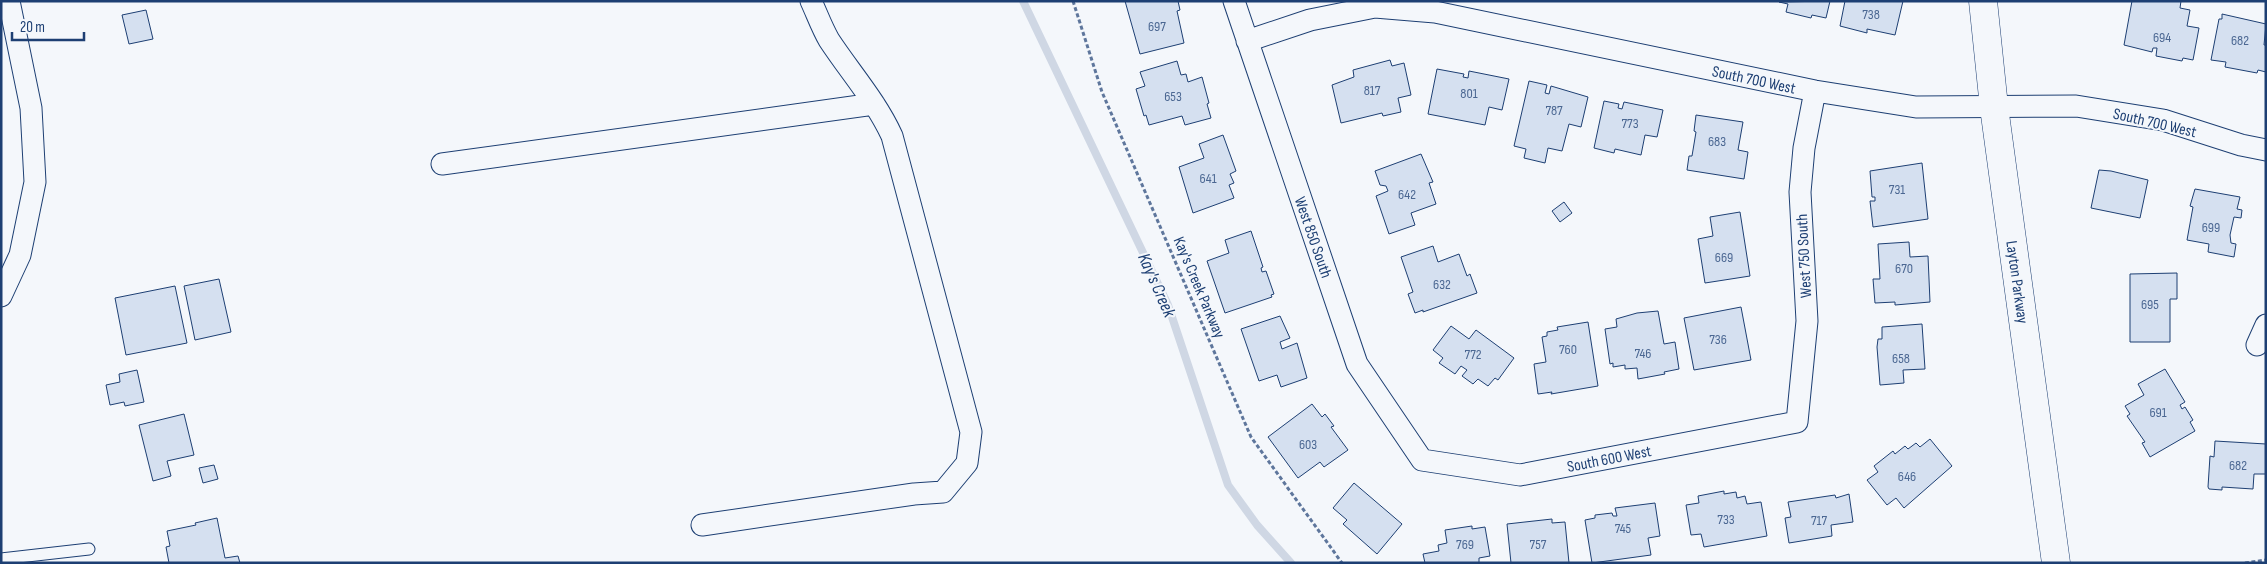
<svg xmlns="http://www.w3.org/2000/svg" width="2267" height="564" font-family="'Sofia Sans Condensed',sans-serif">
  <rect width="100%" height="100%" fill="#f4f7fb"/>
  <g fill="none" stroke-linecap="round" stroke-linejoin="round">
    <!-- stream -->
    <path stroke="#cfd7e4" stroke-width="8" d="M1023,1L1168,305L1228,485L1257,525L1291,563"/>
  </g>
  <!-- building -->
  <path fill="#d5e0f0" stroke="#1d3f73" d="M1125,1H1178L1180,10L1177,11L1184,43L1140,54Z
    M1830,1L1826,18L1812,15L1811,18L1786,12L1788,4L1779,2Z
    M1845,1H1903L1895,35L1867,29V33L1840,26Z
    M2132,1H2181L2180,8L2190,10L2187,26L2199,28L2193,60L2183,58L2182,61L2156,56L2157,48H2153L2152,52L2124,45Z
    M146,10L153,39L129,44L122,15Z
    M2222,14L2266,24L2264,45H2266V72L2258,70L2257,73L2225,67L2226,62L2211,60L2219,19H2222Z
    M1390,60L1392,66L1404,63L1411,95L1398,98L1401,112L1383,116L1382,113L1341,123L1332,85L1354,77L1353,70Z
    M1177,61L1181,75L1186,74L1188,82L1202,77L1209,103L1207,104L1211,118L1185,125L1182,116L1149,125L1146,115L1144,116L1136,89L1145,86L1140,72Z
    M1437,69L1464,74L1463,77L1468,78L1469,71L1509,79L1502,110L1489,107L1485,125L1428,114Z
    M1529,81L1547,85L1545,93L1549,94L1551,86L1588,97L1581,127L1569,124L1562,151L1548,148L1545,163L1524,158L1526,149L1514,146Z
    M1604,101L1619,104L1618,108L1622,109L1624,102L1663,110L1657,137L1645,135L1641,155L1615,149L1614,153L1594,148Z
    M1696,115L1743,122L1738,150L1748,152L1744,179L1687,170L1689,156H1692L1696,132L1694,131Z
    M1223,135L1236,171L1230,174L1234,183L1229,185L1234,198L1193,213L1179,167L1204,158L1199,144Z
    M1421,154L1433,182L1429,183L1436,204L1411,213L1415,225L1389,234L1376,196L1388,191L1386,186L1380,185L1375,171Z
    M1922,163L1928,219L1873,227L1870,201H1875V197H1872L1870,171Z
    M2099,170L2111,171L2148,180L2140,218L2091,208Z
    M2195,189L2240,197L2237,209L2242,210L2241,218L2234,217L2230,235L2231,243L2236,244L2234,257L2208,252L2209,244L2187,240L2193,207L2190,206Z
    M1564,202L1572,213L1560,222L1552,211Z
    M1740,212L1750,276L1705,283L1698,239L1713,236L1710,217Z
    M1251,231L1263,267L1261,268L1262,272L1266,271L1274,294L1271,295L1272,297L1225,313L1207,261L1229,253L1225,240Z
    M1909,242L1910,257L1928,256L1930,302L1895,305V302L1875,303L1873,279H1880L1878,244Z
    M1433,246L1438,262L1459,254L1467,276L1470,274L1477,293L1423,312V310L1415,313L1408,294L1413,292L1401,257Z
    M2177,273V299H2170V342H2130V274Z
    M219,279L231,332L195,340L184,286Z
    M175,286L187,343L126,355L115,298Z
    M1741,307L1751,360L1694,370L1684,318Z
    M1658,311L1664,344L1675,342L1679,369L1664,372L1665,374L1638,379L1637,368L1625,369V365L1613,367V363L1610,364L1605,329L1617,327L1616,319L1637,313Z
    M1280,316L1290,338L1280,342L1282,349L1297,343L1307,378L1281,387L1277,375L1259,381L1241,329Z
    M1588,322L1598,386L1551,394L1552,392L1538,394L1534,364L1546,362L1542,337L1547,336V332L1558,330L1557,327Z
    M1922,324L1925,369L1903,370L1904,383L1880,385L1877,347L1878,339H1882V327Z
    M1451,326L1469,339L1476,330L1514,358L1498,380L1495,378L1488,386L1478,379L1473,384L1462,376L1467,370L1461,366L1455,374L1439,363L1443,358L1433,350Z
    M2165,369L2185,402L2180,405L2182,409L2185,407L2193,420L2190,422L2195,431L2150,457L2142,443L2145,442L2127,416L2130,414L2125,406L2144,395L2138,384Z
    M137,370L144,402L125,406L124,402L110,405L106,385L120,382L119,374Z
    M1312,404L1322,417L1325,414L1334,426L1331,427L1348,450L1324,467L1320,462L1298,478L1268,437Z
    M184,414L194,455L167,461L171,476L153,481L139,425Z
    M1930,439L1952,466L1904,508L1896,498L1887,505L1867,480L1878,472L1874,466L1893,451L1895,454L1905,446L1908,449L1916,443L1920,447Z
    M2215,441L2266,444V474H2254L2253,489L2222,487V490L2209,489L2208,487L2210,456L2214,457Z
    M214,465L218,479L203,483L199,468Z
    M1354,483L1402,524L1377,554L1343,524L1347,520L1333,508Z
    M1724,491V494L1736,492L1737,498L1745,496L1747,504L1761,502L1767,536L1704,547L1701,534L1691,535L1686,505L1699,503L1698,496Z
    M1849,494L1853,522L1831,525L1832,536L1789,543L1785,518L1791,517L1788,502L1835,495L1836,498Z
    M1655,503L1660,536L1648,538L1651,555L1592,563L1585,520L1595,518V515L1612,513L1613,516H1617L1615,508Z
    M217,518L225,558L238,556L240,563H169L166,547L170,546L167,531L196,525L195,523Z
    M1552,519V523L1565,522L1569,563H1511L1507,524Z
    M1472,526V529L1485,527L1490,556L1479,558V563H1425L1423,554L1439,551L1438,545L1447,543L1445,530Z"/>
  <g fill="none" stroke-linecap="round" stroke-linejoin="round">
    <!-- lane casing -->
    <g stroke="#1d3f73" stroke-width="13">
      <path id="lane" d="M1,559L89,549"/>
    </g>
    <!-- street casing -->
    <g stroke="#1d3f73" stroke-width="23">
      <path id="street" d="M1234,1L1357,364L1422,460L1520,475L1797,422L1807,321L1800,192L1804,148L1815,91
        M1247,41L1310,20L1375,7L1435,12L1815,91L1916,107L2076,106L2163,120L2241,145L2266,150
        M442,164L874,104
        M1,296L20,255L35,182L31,108L9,1
        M2257,345L2266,325
        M702,525L914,494L943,492L967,463L971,432L892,136C876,101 850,72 829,40C822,28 817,14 811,1"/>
    </g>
    <!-- secondary casing -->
    <g stroke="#1d3f73" stroke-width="29">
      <path id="secondary" d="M1983,1L1994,107L2056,563"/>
    </g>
    <!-- path -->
    <path stroke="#5e769c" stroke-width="3" stroke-dasharray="4 2.5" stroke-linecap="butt" d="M1073,1L1102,92L1251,437L1342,563
      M2245,563L2266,560"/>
    <!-- lane -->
    <use href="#lane" stroke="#f4f7fb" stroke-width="11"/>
    <!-- street -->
    <use href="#street" stroke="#f4f7fb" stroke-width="21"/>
    <!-- secondary -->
    <use href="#secondary" stroke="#f4f7fb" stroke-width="28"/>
  </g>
  <g text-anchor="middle" stroke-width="4" stroke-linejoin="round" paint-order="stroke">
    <!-- number labels -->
    <g font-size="14" fill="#4b6792">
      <text x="1871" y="19">738</text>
      <text x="1157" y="31">697</text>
      <text x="2162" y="42">694</text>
      <text x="2240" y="45">682</text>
      <text x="1372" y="95">817</text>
      <text x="1469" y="98">801</text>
      <text x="1173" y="101">653</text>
      <text x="1554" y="115">787</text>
      <text x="1630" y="128">773</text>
      <text x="1717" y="146">683</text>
      <text x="1208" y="183">641</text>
      <text x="1897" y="194">731</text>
      <text x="1407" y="199">642</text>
      <text x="2211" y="232">699</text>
      <text x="1724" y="262">669</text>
      <text x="1904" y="273">670</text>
      <text x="1442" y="289">632</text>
      <text x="2150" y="309">695</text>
      <text x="1718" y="344">736</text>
      <text x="1568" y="354">760</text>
      <text x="1643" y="358">746</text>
      <text x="1473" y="359">772</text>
      <text x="1901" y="363">658</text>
      <text x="2158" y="417">691</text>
      <text x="1308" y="449">603</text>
      <text x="2238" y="470">682</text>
      <text x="1907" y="481">646</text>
      <text x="1726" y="524">733</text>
      <text x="1819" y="525">717</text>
      <text x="1623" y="533">745</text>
      <text x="1465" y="549">769</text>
      <text x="1538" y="549">757</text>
    </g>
    <!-- street labels -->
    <g font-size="16" fill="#1d3f73" stroke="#f4f7fb">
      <text transform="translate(1754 79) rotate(12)" y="6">South 700 West</text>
      <text transform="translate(2155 122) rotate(13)" y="6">South 700 West</text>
      <text transform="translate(1314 237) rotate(71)" y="6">West 850 South</text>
      <text transform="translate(1803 256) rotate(-93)" y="6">West 750 South</text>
      <text transform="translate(2018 282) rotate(82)" y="6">Layton Parkway</text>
      <text transform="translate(1200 287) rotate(67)" y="6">Kay's Creek Parkway</text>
      <text transform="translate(1609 458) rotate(-11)" y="6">South 600 West</text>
    </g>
    <!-- water labels -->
    <g font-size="18" font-style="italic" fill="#1d3f73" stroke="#f4f7fb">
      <text transform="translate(1157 285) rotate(66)" y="6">Kay's Creek</text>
    </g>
  </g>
  <!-- border -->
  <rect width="2267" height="564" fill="none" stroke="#1d3f73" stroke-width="5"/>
  <!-- scale -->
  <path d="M12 32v8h72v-8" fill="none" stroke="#1d3f73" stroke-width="2.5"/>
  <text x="20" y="32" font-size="15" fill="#1d3f73" stroke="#f4f7fb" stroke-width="4" paint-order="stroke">20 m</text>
</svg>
